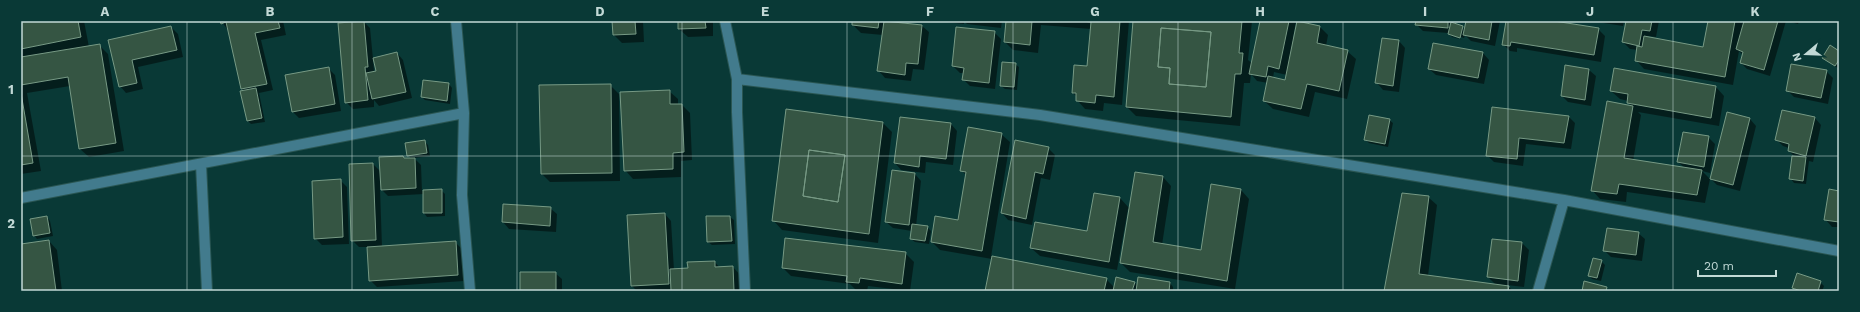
<svg xmlns="http://www.w3.org/2000/svg" width="1860" height="312" font-family="'Work Sans',sans-serif">
  <rect width="100%" height="100%" fill="#093936"/>
  <!-- shadow -->
  <path fill="#0007" fill-rule="evenodd" d="M28,21H84L89,47L99,45L108,54L124,151L89,157L80,149L70,86L27,93L41,171L21,174V23Z
    M221,21H283L286,35L261,40L273,90L259,93L265,122L251,124L248,121L245,92L242,89L228,30Z
    M363,21L370,28L373,59L397,53L403,60L412,98L379,106L374,100V107L353,109L346,102ZM374,58L377,72H374L373,59Z
    M613,21H643L644,42L622,43L614,35Z
    M679,21H713V36L688,37L679,29Z
    M853,21H887L922,26L929,32L924,70L913,69L911,81L885,78L879,71L883,35L861,33L853,25Z
    M937,21H1002L1001,28L967,24L964,21V24Z
    M1007,21H1129L1122,105L1104,103L1103,111L1085,109L1077,100V97L1073,93L1088,67L1091,29L1041,25L1038,53L1013,50L1005,42Z
    M1134,21H1252L1248,60L1253,64L1261,21H1296L1293,38H1295L1320,27L1328,35L1326,46L1347,51L1356,59L1347,99L1315,92L1309,117L1273,109L1264,101L1268,83L1257,81L1251,74L1250,83H1244L1240,126L1136,116L1127,107ZM1274,72L1287,75L1285,81L1273,78Z
    M1417,21H1455V24L1465,29L1467,21H1500L1495,46L1471,41L1465,35L1464,38L1452,34V36L1463,40L1452,37L1448,33L1423,31L1416,24Z
    M1507,21H1548L1598,29L1605,36L1601,62L1517,48V52L1510,51L1503,44Z
    M1591,21H1624L1623,26Z
    M1627,21H1659L1656,37L1648,36V38L1704,48L1709,21H1786L1770,76L1747,69L1741,63L1743,55L1739,51L1733,85L1644,69L1636,60L1638,50L1630,49L1623,42Z
    M1787,21H1799L1798,24Z
    M171,27L178,34L183,57L138,67L143,89L126,93L120,86L110,41Z
    M994,32L1001,39L995,89L970,86L963,79L964,73H960L953,66Z
    M1399,41L1405,48L1399,92L1383,90L1377,83Z
    M1839,52V69L1823,57Z
    M1483,53L1489,60L1484,84L1436,75L1429,69Z
    M1015,64L1019,67L1017,90L1005,89L1001,86Z
    M1566,66L1589,70L1596,76L1591,106L1568,102L1562,96Z
    M328,68L335,75L341,111L299,118L293,112Z
    M1615,69L1716,87L1724,96L1719,126L1638,112L1641,115L1633,161L1685,168L1678,162L1708,137L1715,144L1710,173L1702,171L1710,179L1705,203L1627,192L1626,202L1600,199L1592,190L1631,106L1628,103V101L1620,99L1611,91Z
    M1826,71L1833,78L1828,104L1794,97L1787,90Z
    M449,84L452,88L450,104L425,100L422,97Z
    M610,85L619,94L620,181L550,182L542,174Z
    M669,91L678,99V105H682L690,113L692,160L681,161V177L633,179L625,170Z
    M1493,108L1569,117L1575,123L1571,149L1526,144L1523,166L1494,162L1488,156Z
    M1783,111L1815,118L1821,125L1813,162L1809,161L1806,184L1794,183L1791,179L1795,157L1789,151V148L1783,146L1777,140Z
    M1728,114L1750,119L1756,126L1740,191L1717,185L1711,179Z
    M901,118L951,124L957,131L953,165L926,162L925,173L901,170L895,163Z
    M1389,120L1393,123L1388,147L1369,143L1365,139Z
    M883,123L892,132L878,243L782,230L773,220Z
    M1001,134L1010,142L991,257L1106,279L1115,288L1134,282L1138,286L1139,278L1170,283L1173,287V291H986L992,259L940,250L932,242L959,221L967,176L961,170Z
    M424,141L428,145L430,156L414,158L421,165L422,191L441,190L445,194V216L427,217L424,213V194L388,196L380,188L382,247L455,242L462,249L464,281L377,287L370,280L368,247H359L352,240L373,164L381,172L403,157L405,159H411L408,155Z
    M1048,148L1055,155L1050,180L1041,178L1032,225L1008,220L1002,213Z
    M1135,173L1163,177L1171,186L1162,245L1202,251L1241,190L1249,199L1235,289L1130,272L1121,263L1130,209H1128L1117,270L1040,256L1031,248L1088,233L1095,194L1120,198L1130,209Z
    M915,174L921,181L916,226L927,227L931,231L929,244L915,242L911,239L912,231L893,228L886,222Z
    M340,180L347,187L349,244L322,245L315,238Z
    M1839,192V227H1832L1826,220Z
    M1428,197L1437,205L1428,276L1496,285L1488,277L1493,240L1522,243L1529,250L1524,287L1507,285L1513,291H1385Z
    M504,205L550,208L557,214L556,232L509,229L503,222Z
    M665,214L671,221L674,270L689,269L715,262L720,268L733,267L741,276L742,291H637L632,286Z
    M47,217L50,221L53,236L37,239L34,235Z
    M707,217H730L734,220L735,244L712,245L708,242Z
    M1638,233L1645,239L1642,261L1611,257L1604,250Z
    M49,241L57,250L62,291H21V245Z
    M905,253L914,262L910,291L868,286L867,291L856,290L850,284L791,276L783,268Z
    M1601,261L1605,265L1601,281L1592,279L1589,275Z
    M555,273L562,279V291H521Z
    M1820,282L1824,286L1822,291H1796L1793,288Z"/>
  <!-- building -->
  <path fill="#355543" stroke="#779a85" fill-rule="evenodd" d="M21,21H78L81,37L21,49Z
    M220,21H278L280,28L255,33L267,84L241,89L226,22L221,24Z
    M364,21L368,67H365L368,100L345,103L338,23Z
    M612,21H635L636,34L613,35Z
    M678,21H705L706,28L678,29Z
    M852,21H879L878,28L852,25Z
    M884,21L922,25L918,64L906,63L905,75L877,71Z
    M1006,21H1032L1030,45L1004,42Z
    M1082,21H1120L1114,97L1096,95L1095,103L1076,101V93H1072L1074,65L1087,66L1091,22Z
    M1133,21H1242L1239,53H1243L1241,74H1235L1231,117L1126,107ZM1161,28L1211,32L1206,87L1169,84L1170,68L1158,67Z
    M1260,21H1289L1279,69L1268,66L1266,77L1249,74Z
    M1297,21L1320,26L1317,43L1348,50L1339,91L1307,84L1301,109L1263,101L1268,76L1285,80Z
    M1416,21H1448V28L1415,25Z
    M1466,21H1492L1489,40L1463,35Z
    M1506,21H1554L1599,28L1594,55L1511,42L1510,46L1502,45Z
    M1626,21H1652L1650,31L1642,30L1639,46L1622,42Z
    M1708,21H1735L1725,77L1635,61L1637,46L1642,47L1644,36L1703,47Z
    M1744,21H1778L1764,70L1740,63L1743,52L1736,49Z
    M1451,22L1463,26L1460,38L1448,34Z
    M171,26L177,50L132,60L137,83L119,87L108,40Z
    M956,27L995,31L989,83L962,80L964,68L952,66Z
    M1161,28L1211,32L1206,87L1169,84L1170,68L1158,67Z
    M1382,38L1399,40L1393,86L1375,83Z
    M1433,43L1483,52L1478,78L1428,69Z
    M100,44L116,143L79,149L68,77L21,85V57Z
    M1830,45L1839,51V60L1835,66L1822,58Z
    M397,52L406,92L372,99L366,73L376,71L373,58Z
    M1002,62L1016,63L1014,87L1000,86Z
    M1791,64L1827,70L1821,98L1786,91Z
    M1565,65L1589,69L1585,100L1561,96Z
    M329,67L335,104L292,112L285,75Z
    M1614,68L1716,86L1711,118L1627,103L1628,94L1610,91Z
    M423,80L449,83L447,101L421,97Z
    M611,84L612,173L541,174L539,85Z
    M256,88L262,118L247,121L240,91Z
    M670,90V104H682L684,152L673,153V169L624,171L620,92Z
    M21,93L33,163L21,165Z
    M1607,101L1633,106L1624,158L1702,170L1697,195L1619,184L1617,194L1591,191Z
    M1492,107L1569,116L1564,143L1519,138L1517,159L1486,156Z
    M786,109L883,122L869,234L772,221ZM809,150L845,155L838,202L803,196Z
    M1782,110L1815,117L1806,156L1788,151L1789,144L1775,140Z
    M1727,112L1750,118L1733,185L1710,179Z
    M1369,115L1390,119L1385,144L1364,140Z
    M900,117L951,123L946,159L920,156L919,167L894,163Z
    M968,127L1002,133L982,251L931,242L935,216L958,220L966,172L960,171Z
    M1683,132L1709,136L1704,167L1677,162Z
    M425,140L427,153L407,156L405,143Z
    M1015,140L1049,147L1043,174L1035,172L1026,219L1001,213Z
    M809,150L845,155L838,202L803,196Z
    M403,156L404,158H415L416,188L381,190L379,157Z
    M1792,156L1806,157L1803,181L1789,179Z
    M373,163L376,240L351,241L349,164Z
    M892,170L915,173L909,225L885,222Z
    M1135,172L1163,176L1153,242L1201,250L1211,184L1241,189L1227,281L1120,263Z
    M341,179L343,237L314,239L312,181Z
    M442,189V213H423V190Z
    M1829,189L1839,191V222L1824,220Z
    M1094,193L1120,197L1109,262L1030,248L1035,222L1087,231Z
    M1402,193L1429,196L1419,274L1509,286L1508,291H1384Z
    M503,204L551,207L550,226L502,222Z
    M665,213L669,284L631,286L627,215Z
    M47,216L50,233L33,236L30,219Z
    M706,216H730L732,241L707,242Z
    M912,224L928,226L925,241L910,239Z
    M1607,228L1639,232L1636,255L1603,251Z
    M785,238L906,252L902,284L860,278L859,283L846,282L847,276L782,268Z
    M1492,239L1522,242L1518,281L1487,277Z
    M49,240L56,291H21V244Z
    M456,241L458,275L369,281L367,247Z
    M992,256L1107,278L1104,291H985Z
    M1593,258L1602,260L1597,278L1588,276Z
    M715,261V267L733,266L734,291H671L670,269L688,268L687,262Z
    M520,272H556V291H520Z
    M1797,273L1821,281L1818,291H1801L1792,288Z
    M1116,277L1135,282L1132,291H1113Z
    M1138,277L1170,282L1169,291H1136Z
    M1584,281L1607,287L1606,291H1582Z"/>
  <g fill="none" stroke-linecap="round" stroke-linejoin="round">
    <!-- minor casing -->
    <g stroke="#2a5653" stroke-width="12">
      <path id="minor" d="M456,21L464,113L462,195L470,291
        M725,21L737,79V112L745,291
        M737,79L1040,115L1564,200L1839,251
        M201,164L207,291
        M21,198L464,113
        M1538,291L1564,200"/>
    </g>
    <!-- minor -->
    <use href="#minor" stroke="#427b8d" stroke-width="10"/>
  </g>
  <!-- grid -->
  <path fill="none" stroke="#c2d9d6" stroke-width="1" stroke-opacity="0.55" d="M187,21V291M352,21V291M517,21V291M682,21V291M847,21V291M1013,21V291M1178,21V291M1343,21V291M1508,21V291M1673,21V291M21,156H1839"/>
  <!-- border -->
  <rect width="1860" height="312" fill="none" stroke="#093936" stroke-width="44"/>
  <!-- north arrow -->
  <g transform="translate(1806 54) rotate(251)" stroke="#093936" stroke-width="3" paint-order="stroke">
  <path d="M0-3L7 15L0 10L-7 15Z" fill="#c2d9d6"/>
  <text y="-6" font-size="11" font-weight="bold" text-anchor="middle" fill="#c2d9d6">N</text>
  </g>
  <!-- scale -->
  <path d="M1698 270v6h78v-6" fill="none" stroke="#c2d9d6" stroke-width="2"/>
  <text x="1704" y="270" font-size="12" fill="#c2d9d6" stroke="#093936" stroke-width="3" paint-order="stroke">20 m</text>
  <rect x="22" y="22" width="1816" height="268" fill="none" stroke="#c2d9d6" stroke-width="1.5"/>
  <g font-size="13" text-anchor="middle" font-weight="bold" fill="#c2d9d6">
    <text x="105" y="16">A</text>
    <text x="270" y="16">B</text>
    <text x="435" y="16">C</text>
    <text x="600" y="16">D</text>
    <text x="765" y="16">E</text>
    <text x="930" y="16">F</text>
    <text x="1095" y="16">G</text>
    <text x="1260" y="16">H</text>
    <text x="1425" y="16">I</text>
    <text x="1590" y="16">J</text>
    <text x="1755" y="16">K</text>
    <text x="11" y="94">1</text>
    <text x="11" y="228">2</text>
  </g>
</svg>
